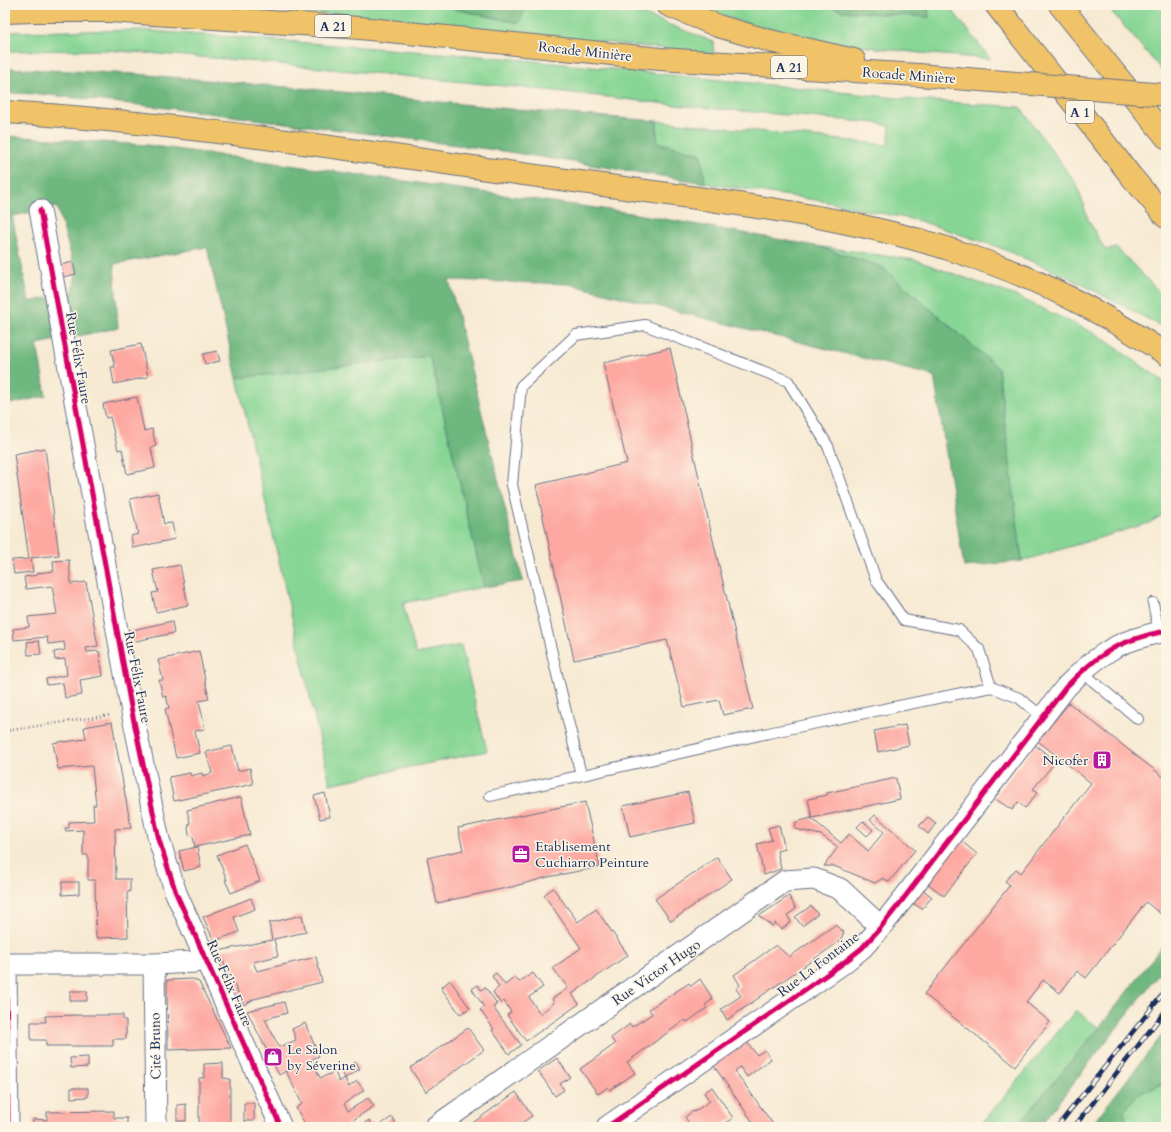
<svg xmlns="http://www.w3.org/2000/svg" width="1171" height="1132" font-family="Cardo,serif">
  <rect width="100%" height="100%" fill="#fcf5e5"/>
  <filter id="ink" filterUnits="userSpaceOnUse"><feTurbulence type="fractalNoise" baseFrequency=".025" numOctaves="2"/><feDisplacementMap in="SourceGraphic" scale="8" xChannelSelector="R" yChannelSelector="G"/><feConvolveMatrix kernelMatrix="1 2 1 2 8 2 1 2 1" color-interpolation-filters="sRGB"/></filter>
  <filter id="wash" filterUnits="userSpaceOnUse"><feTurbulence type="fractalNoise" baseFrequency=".012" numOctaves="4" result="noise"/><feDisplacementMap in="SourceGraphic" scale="16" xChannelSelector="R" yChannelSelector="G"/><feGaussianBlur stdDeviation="0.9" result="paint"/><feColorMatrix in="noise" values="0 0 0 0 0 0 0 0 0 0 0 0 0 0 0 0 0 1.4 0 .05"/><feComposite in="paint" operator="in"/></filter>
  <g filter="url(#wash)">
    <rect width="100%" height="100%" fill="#f7ead3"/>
    <!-- green -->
    <path fill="#88d695" stroke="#52827a" d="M158,5H436L519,23L527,5H619L714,42L713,54L345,15Z
      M694,5H828L842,11L929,17L927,5H948L991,59L920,53L816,41L735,20Z
      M1106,5H1166V74H1165Z
      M140,30L504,58L917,100L1020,107L1077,185L1088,219L1105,250L1116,247L1166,299V324L1163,327L1066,276L998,247L920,221L822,201L705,183L701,154L657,142V121L710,126L888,145L890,126L876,123L685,106L546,90L238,60L106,50L10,51L6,32Z
      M816,246L915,260L1016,296L1098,335L1166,383V513L1149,523L1022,561L998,368L882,267Z
      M430,356L484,587L403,603L416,654L461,645L487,751L330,784L237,378Z
      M1076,1010L1099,1028L1016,1127H979Z
      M1166,1082V1124L1163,1127H1127L1124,1111L1137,1094L1154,1088Z"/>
    <!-- forest -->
    <path fill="#6eb77e" stroke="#44736e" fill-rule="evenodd" d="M436,5H527L519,23Z
      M828,5H927L929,17L842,11Z
      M5,68L136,74L321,90L530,111L657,121V142L701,154L705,183L503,151L185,110L40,94L5,93Z
      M5,136L147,145L631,213L816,246L882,267L998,368L1022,561L964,567L934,376L569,284L449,280L523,581L484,587L430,356L237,378L207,247L114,264L118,328L37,344L46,396L5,405ZM57,207L73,262L76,274L73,292L29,302L12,216Z
      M1166,941V965L1039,1127H1016L1099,1028Z
      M1166,1030V1082L1154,1088L1137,1094L1124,1111L1127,1127H1090Z"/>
    <g id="blocks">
      <!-- building -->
      <path fill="#fda9a2" d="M73,262L76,274L59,278L57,266Z
        M141,344L148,377L114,384L111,367H115L111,350Z
        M670,348L712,536L753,709L723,715L719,700L684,707L667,640L574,660L536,485L627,463L603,363Z
        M217,351L220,361L205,364L203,354Z
        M137,397L144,431L152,429L156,446L151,448L155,468L127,474L122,449L118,450L110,417L106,418L103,404Z
        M45,448L59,555L31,558L33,572L14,574L12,560L29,559L14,454Z
        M158,493L164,524L172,523L175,539L133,548L131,536L138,534L130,499Z
        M69,560L71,584L86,582L98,646L86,648L87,652L99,651L103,676L80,680L82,695L65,698L63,683L47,685L46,679L67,675L65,659L55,660L54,652L65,650L64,642L48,644L47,637L14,640L13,629L29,627L28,617L57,614L52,586L26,589L24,577L37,575V573L54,571L53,561Z
        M180,565L188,605L156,612L152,593L158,592L153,570Z
        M172,621L174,633L131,642L128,631Z
        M39,641L41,654L28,655L27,642Z
        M199,651L209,699L199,701L205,729L195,731L200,753L176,758L165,709L169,708L166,696L163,697L159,680H163L158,660Z
        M1069,703L1166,779V918L1146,902L1086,978L1077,971L1060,993L1043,980L1026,1002L1050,1022L1015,1066L924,994L1010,885L1005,881L1016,869L1021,873L1091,783L1038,741Z
        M112,722L131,828L115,829L116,879H130V892H127L128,937L96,938L95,880H88V855H83V830L66,831L65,828H69V822L94,821L93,805H96L92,766L58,769L53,743L64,741V742L86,739L84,727Z
        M905,725L909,745L878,752L874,731Z
        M1035,745L1056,761L1033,789L1038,792L1025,808L1018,802L1012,810L994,798Z
        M232,746L238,771L250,768L253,784L174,801L169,777L190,773L191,776L202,773L203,776L212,773L206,752Z
        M896,778L900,799L812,818L808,799L827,795V793Z
        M688,792L695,823L630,837L623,806Z
        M325,793L330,817L320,819L314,796Z
        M241,797L250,835L195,847L193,837L189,835L188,828L190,822L187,810Z
        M585,802L600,867L548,877L511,887L437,903L427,858L463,850L458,828Z
        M875,815L915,850L889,882L883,878L875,883L834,866H824L838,847L821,835L795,829L796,822L811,818L841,843L849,834L868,851L884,832L870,820Z
        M928,817L936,823L928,834L919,826Z
        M863,821L873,830L867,836L857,827Z
        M779,825L785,849L777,851L781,869L764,875L757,844L772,840L768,828Z
        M960,840L977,854L944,896L926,882Z
        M245,844L260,881L231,893L225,880H227L217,855Z
        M197,847L201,867L184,871L179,851Z
        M717,857L732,879L671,921L655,899Z
        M62,882H79V894L62,895Z
        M553,888L578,922L596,909L628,955L572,994L579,1004L526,1041L507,1015L511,1012L504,1001L501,1004L493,992L499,987L492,976L496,973L505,985L515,977L519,982L533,973L543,987L529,997L540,1014L554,1003L552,999L568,988L553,968L581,948L544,895Z
        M921,888L932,897L922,909L910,901Z
        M789,896L796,909L787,915L791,922L782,929L775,923L772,926L759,916Z
        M251,898L255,909L234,917L239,932L214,941L203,917Z
        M811,906L818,914L802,926L795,917Z
        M302,915L306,932L274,939L278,956L253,962L257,971L316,957L322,982L254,999L244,1005L218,951L272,940L269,923Z
        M835,925L844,932L840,941L727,1020L721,1009L741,996L736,989L740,985L734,975L776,945L789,957Z
        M193,979L199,982L231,1048L168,1050L167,980Z
        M700,979L713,999L705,1005L707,1008L687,1022L685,1020L627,1062L635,1073L610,1090L608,1087L598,1094L580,1069L615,1044L611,1038L630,1024L632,1027L652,1014L649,1009L689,983L691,986Z
        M450,980L470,1008L460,1014L441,988Z
        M478,985L481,990L485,987L497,1004L493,1007L521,1045L509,1054L492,1030L494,1029L480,1010L484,1007L472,989Z
        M70,991H87V1001H70Z
        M284,1002L287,1013L265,1019L279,1047L296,1040L292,1029L305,1023L317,1051L319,1056L312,1059L320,1078L335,1072L339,1082L345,1078L349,1087L357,1081L364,1090L344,1104L348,1111L368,1098L374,1106L343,1127H307L296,1108L302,1104L286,1071L279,1075L247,1011Z
        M79,1015H123V1020H126V1039H113V1046H46V1040H31V1022H46L45,1016Z
        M468,1028L484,1050L426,1092L410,1068Z
        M745,1040L757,1055L765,1050L771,1059L747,1077L740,1067L735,1071L775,1127H756L712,1063Z
        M88,1057V1067L71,1068L70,1058Z
        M557,1058L570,1077L560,1084L564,1090L555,1096L538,1071Z
        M356,1062L360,1069L345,1078L341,1070Z
        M223,1063V1078L230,1079V1127H199V1078H204V1064Z
        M712,1087L733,1118L719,1127H691L685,1117L693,1111L694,1112L710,1101L704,1093Z
        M71,1088H88V1097L71,1098Z
        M516,1092L532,1116L516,1127H467Z
        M244,1103H254V1121H244Z
        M186,1104V1121H177V1105Z
        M114,1111V1118H127V1127H33V1119L47,1120V1112Z
        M392,1117L398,1127H359L369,1120L372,1126L375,1123L377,1127Z"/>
    </g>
  </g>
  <g filter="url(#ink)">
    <use href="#blocks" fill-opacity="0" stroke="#687087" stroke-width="1"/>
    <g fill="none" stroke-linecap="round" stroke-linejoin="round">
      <!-- lane casing -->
      <g stroke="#687087" stroke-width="12">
        <path id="lane" d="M1153,603L1159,632
          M1081,671L1138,719
          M581,775L512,485L521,386L576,335L645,325L788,381L828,446L876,580L904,620L959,630L979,649L991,687
          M490,796L773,732L991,687L1019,698L1043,717"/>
      </g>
      <!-- street casing -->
      <g stroke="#687087" stroke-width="23">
        <path id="street" d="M40,210L132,712L159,840L176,893L281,1127
          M5,964H154L195,962L206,957
          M6,964L8,1127
          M154,964L156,1127
          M435,1127L785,881L814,879L840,889L881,927
          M607,1127L842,964L862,948L881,927L904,898L1066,687C1079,674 1091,662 1107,652C1121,642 1149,634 1166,631"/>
      </g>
      <!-- highway casing -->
      <g stroke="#687087" stroke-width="24">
        <path id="highway" d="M668,5L718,26L770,41L854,60
          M996,5L1131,176L1166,217
          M1060,5L1166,137
          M5,12L32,11H109L360,28L660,59L918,75
          M5,112C169,122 332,147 494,170C562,180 630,189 697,198C788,211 880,225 967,255C1038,278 1104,313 1166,354"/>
      </g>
      <!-- path -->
      <path stroke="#687087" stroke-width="2.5" stroke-dasharray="1 3" stroke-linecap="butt" d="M5,731L110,715"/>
      <!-- lane -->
      <use href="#lane" stroke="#fff" stroke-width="10"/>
      <!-- street -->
      <use href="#street" stroke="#fff" stroke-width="21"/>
      <!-- highway -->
      <use href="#highway" stroke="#f0c369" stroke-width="22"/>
      <!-- rail casing -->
      <g stroke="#1b2f5e" stroke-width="4.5">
        <path id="rail" d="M1057,1127L1166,990
          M1074,1127L1166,1010"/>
      </g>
      <!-- rail -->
      <use href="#rail" stroke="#fcf5e5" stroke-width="3" stroke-dasharray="9" stroke-linecap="butt"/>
      <!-- highway-bridge casing -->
      <g stroke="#687087" stroke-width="24" stroke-linecap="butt">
        <path id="highway-bridge" d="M918,75L1166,95"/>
      </g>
      <!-- highway-bridge -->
      <use href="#highway-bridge" stroke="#f0c369" stroke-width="22"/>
      <!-- cycleway casing -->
      <g stroke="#fcf5e5" stroke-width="8">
        <path id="cycleway" d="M40,210L132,712L159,840L176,893L281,1127
          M6,964L8,1127
          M607,1127L842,964L862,948L881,927L904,898L1066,687C1079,674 1091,662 1107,652C1121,642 1149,634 1166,631"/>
      </g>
      <!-- cycleway -->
      <use href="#cycleway" stroke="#d6006c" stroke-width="5"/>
    </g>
  </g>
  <!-- icons -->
  <defs>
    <g id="building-square" transform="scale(1)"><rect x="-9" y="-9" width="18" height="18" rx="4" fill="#b5179e" stroke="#fcf5e5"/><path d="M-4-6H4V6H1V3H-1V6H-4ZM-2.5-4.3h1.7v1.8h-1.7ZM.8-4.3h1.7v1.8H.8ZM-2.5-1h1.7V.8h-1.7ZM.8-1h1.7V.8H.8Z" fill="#fff"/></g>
    <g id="office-square" transform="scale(1)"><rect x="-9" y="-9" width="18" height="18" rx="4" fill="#b5179e" stroke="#fcf5e5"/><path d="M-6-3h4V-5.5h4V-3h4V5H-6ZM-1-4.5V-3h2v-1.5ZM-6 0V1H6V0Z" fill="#fff"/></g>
    <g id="shop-square" transform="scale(1)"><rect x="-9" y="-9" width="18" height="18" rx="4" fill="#b5179e" stroke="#fcf5e5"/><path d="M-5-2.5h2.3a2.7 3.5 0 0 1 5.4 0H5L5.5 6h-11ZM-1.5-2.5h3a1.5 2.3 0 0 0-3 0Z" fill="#fff"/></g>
  </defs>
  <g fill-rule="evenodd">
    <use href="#building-square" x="1102" y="760"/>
    <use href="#office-square" x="521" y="854"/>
    <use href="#shop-square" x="273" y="1057"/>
  </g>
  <g text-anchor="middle" stroke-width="3" stroke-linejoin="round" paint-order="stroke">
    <!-- shield labels -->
    <g fill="#fcf5e5" stroke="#5e6a86" stroke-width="1">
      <rect x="315" y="15" width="36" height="22" rx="3"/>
      <rect x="771" y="56" width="36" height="22" rx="3"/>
      <rect x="1066" y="101" width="28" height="22" rx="3"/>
    </g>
    <g font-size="13" font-weight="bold" fill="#1b2f5e">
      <text x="333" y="31">A 21</text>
      <text x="789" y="72">A 21</text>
      <text x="1080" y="117">A 1</text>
    </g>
    <!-- street labels -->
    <g font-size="14" fill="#1b2f5e" stroke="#fcf5e5">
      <text transform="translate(585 51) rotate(6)" y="5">Rocade Minière</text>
      <text transform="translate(909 75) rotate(4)" y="5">Rocade Minière</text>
      <text transform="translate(79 358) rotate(80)" y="5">Rue Félix Faure</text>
      <text transform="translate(138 677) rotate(79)" y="5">Rue Félix Faure</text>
      <text transform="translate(818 964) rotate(-37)" y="5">Rue La Fontaine</text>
      <text transform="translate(656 972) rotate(-35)" y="5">Rue Victor Hugo</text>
      <text transform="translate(230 983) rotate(66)" y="5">Rue Félix Faure</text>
      <text transform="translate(155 1046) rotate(-91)" y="5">Cité Bruno</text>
    </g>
    <!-- poi labels -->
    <g font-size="14" fill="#1b2f5e" stroke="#fcf5e5" text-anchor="start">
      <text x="1088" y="765" text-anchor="end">Nicofer</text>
      <text x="535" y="851">Etablisement<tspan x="535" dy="16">Cuchiarro Peinture</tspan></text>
      <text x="287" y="1054">Le Salon<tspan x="287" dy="16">by Séverine</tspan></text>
    </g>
  </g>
  <!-- margin -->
  <rect width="1171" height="1132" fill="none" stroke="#fcf5e5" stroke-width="20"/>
</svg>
